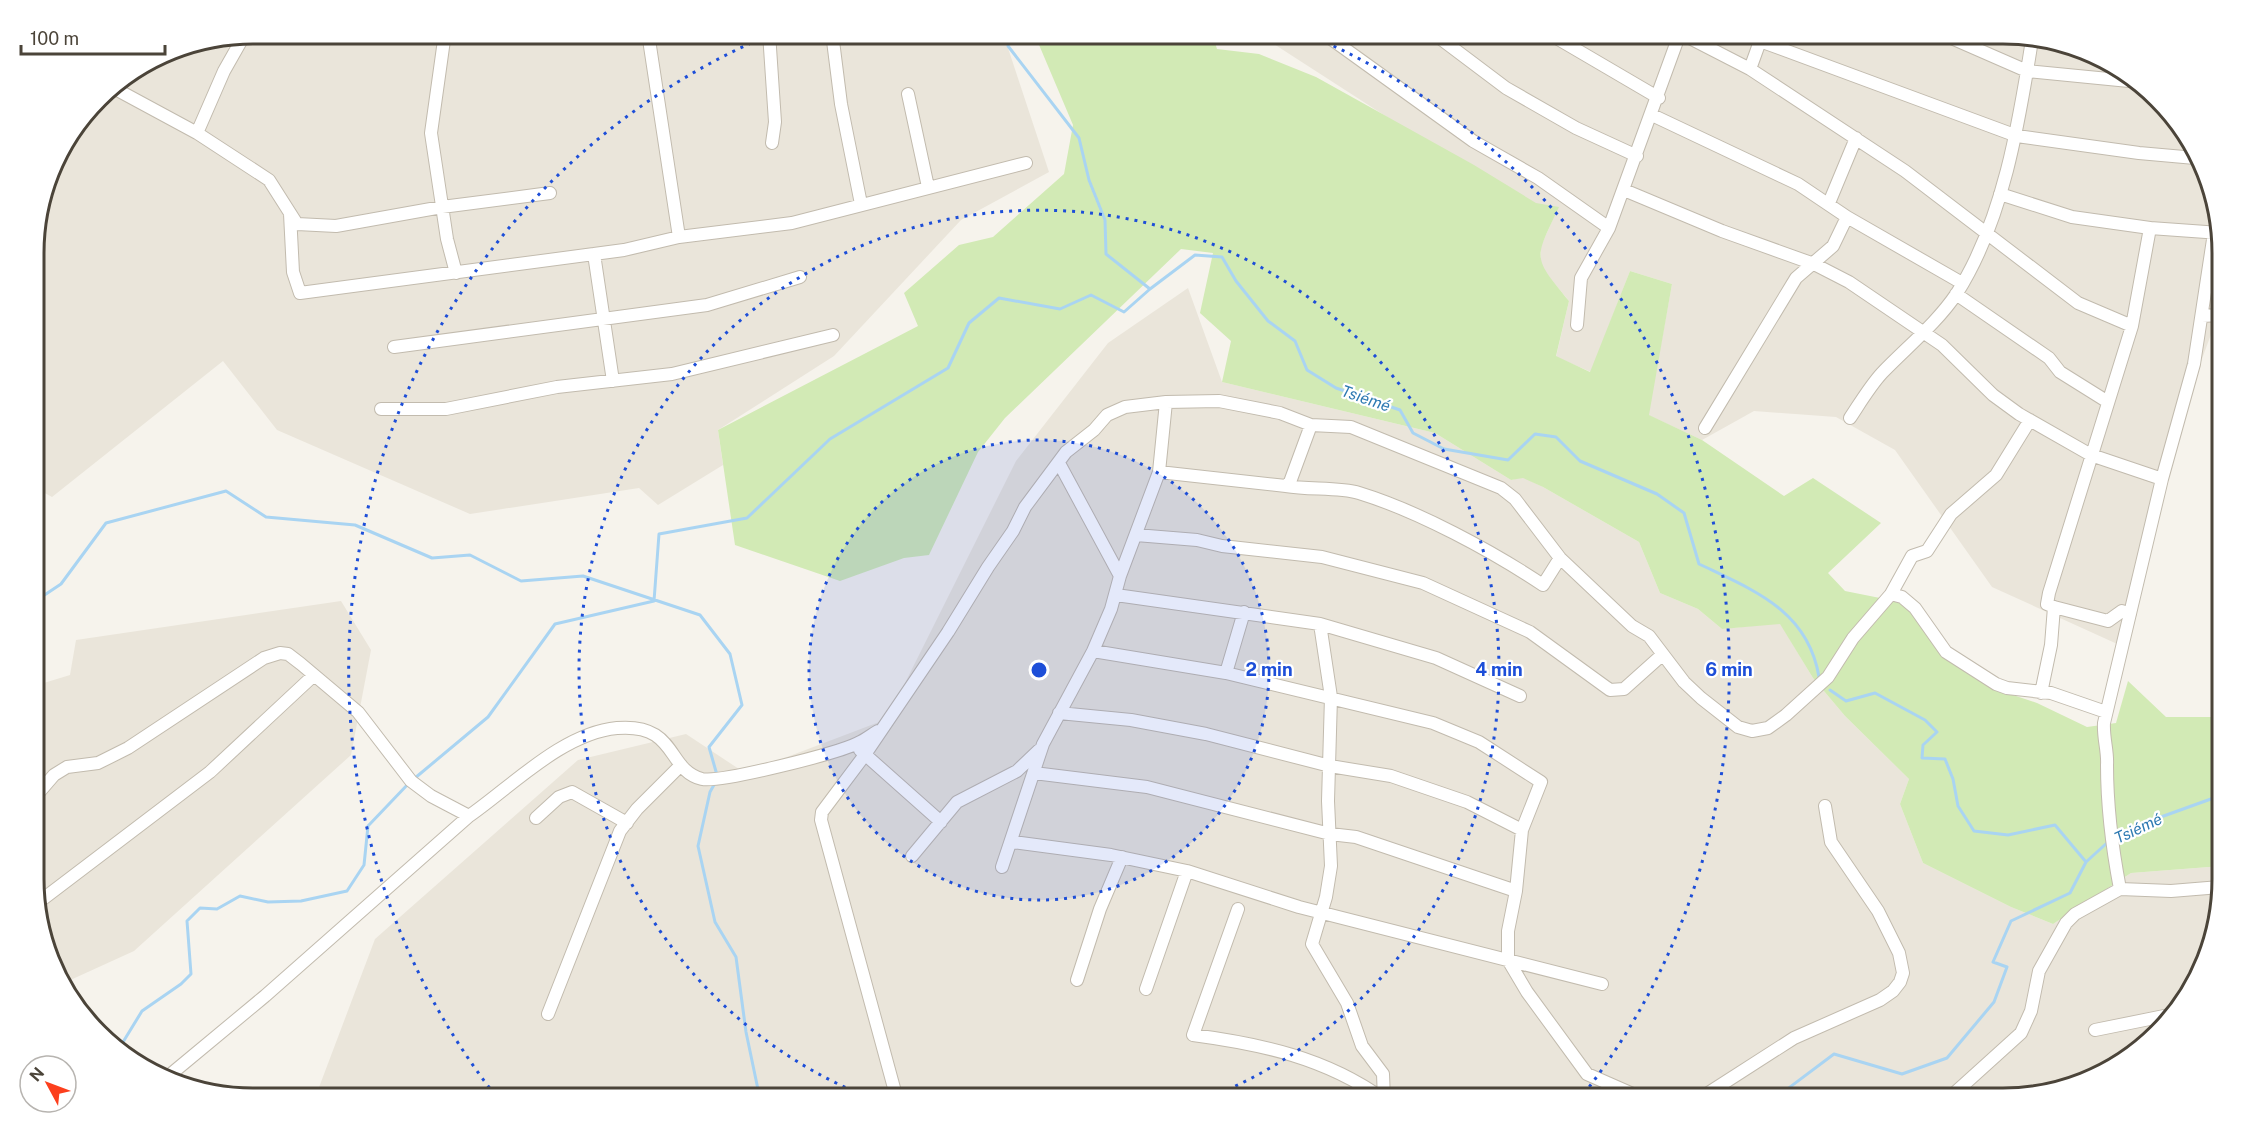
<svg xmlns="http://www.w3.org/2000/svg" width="2255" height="1132" font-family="'Public Sans',sans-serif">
  <rect width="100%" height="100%" fill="#f6f3ec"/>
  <!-- residential -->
  <path fill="#eae5da" d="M253,33H1003L1049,172L961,220L834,356L718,430L723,465L658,505L639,488L470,514L277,430L223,361L52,497L34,487L33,238L55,156L108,88L169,50Z
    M1257,33H2002L2099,55L2185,130L2220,224V310L2192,386L2126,648L1992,587L1895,450L1836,417L1754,411L1702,440L1648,415L1672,284L1630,271L1591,372L1556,357L1569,301L1541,267V246L1558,208L1531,210Z
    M1188,288L1222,382L1435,433L1511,480L1523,477L1543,487L1639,542L1660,593L1698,609L1722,629L1780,623L1813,678L1845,716L1909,779L1900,804L1923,863L2011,907L2053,924L2131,873L2222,866V880L2200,976L2167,1024L2124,1062L2017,1099H324L318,1090L375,939L578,760L686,734L745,773L887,719L1016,461L1108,343Z
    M341,601L371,650L351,755L134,951L66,982L35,908L34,686L70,675L76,640Z"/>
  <!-- green -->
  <path fill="#d2eab5" d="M1034,33H1212L1217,49L1259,54L1316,77L1474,165L1536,203L1559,207C1534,260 1532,256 1569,301L1556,356L1590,372L1630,271L1672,284L1649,415L1702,440L1784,496L1813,478L1881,523L1828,573L1845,591L1905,603L1940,654L2004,692L2037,703L2087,727L2116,723L2128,681L2166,717H2222V866L2131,873L2053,924L2011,907L1923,863L1900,804L1909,779L1845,716L1813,678L1780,624L1722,629L1698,609L1660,593L1639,542L1543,487L1523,478L1511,480L1435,433L1222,382L1231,341L1200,313L1213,253L1181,249L1005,418L978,452L929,555L904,558L840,581L735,545L718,430L918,326L904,293L959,245L993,237L1064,174L1073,125Z"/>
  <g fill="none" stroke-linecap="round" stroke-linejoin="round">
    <!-- stream -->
    <path stroke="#a9d4f2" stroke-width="3" d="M1010,33L1008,46L1079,138L1089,180L1105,220L1106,254L1150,289L1195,255L1222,257L1236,281L1268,321L1295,341L1307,370L1336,388L1400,410L1413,433L1444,449L1508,460L1535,434L1556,437L1580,461L1657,494L1684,513L1699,564C1753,590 1808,610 1819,677
      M34,602L61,584L106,523L226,491L266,517L355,525L432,558L470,555L521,581L583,576L700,615L730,654L742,705L709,747L717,775
      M1830,690L1846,701L1875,693L1925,720L1937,732L1923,745L1922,758L1945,759L1953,779L1958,806L1974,831L2008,835L2055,825L2086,862L2108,842
      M415,778L488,717L555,624L654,601L659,534L747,518L830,439L948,368L969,323L999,298L1060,309L1091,295L1124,312L1150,289
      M715,783L710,792L698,846L715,922L736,957L746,1032L760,1099
      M2116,837L2147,822L2222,795
      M120,1047L142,1011L181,984L191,974L187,921L200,908L217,909L240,896L268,902L301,901L347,891L364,865L368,826L410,782
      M1774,1099L1834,1054L1902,1074L1947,1058L1994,1002L2007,967L1993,962L2011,921L2070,893L2086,862"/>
    <!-- minor casing -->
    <g stroke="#c2bbae" stroke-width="14">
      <path id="minor" d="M445,33L431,133L447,239L456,273
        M648,33L679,237
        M769,33L775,122L772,143
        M832,33L841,104L861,204
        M1323,33L1473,141L1538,178L1609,228
        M1433,33L1506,88L1576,128L1637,156
        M1548,33L1659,98
        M1680,33L1750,69L1905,171L2078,303L2132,326
        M1940,33L2027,71L2129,81
        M1760,41L2017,136L2139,153L2195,158
        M1750,69L1763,33
        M110,86L197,133L269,180L297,224L336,226L442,207L550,193
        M908,94L928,187
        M1652,115L1798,184L1847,217L1962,283
        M197,133L224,71L245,34
        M1624,190L1722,231L1814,264L1849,282L1942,345L1993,395L2019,414L2091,455L2162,479
        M2000,194L2072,217L2150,228L2220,233
        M1829,203L1856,138
        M290,214L293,272L300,293L624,250L679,237L792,223L1026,163
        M594,254L613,381
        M1956,294L2049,358L2060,372L2108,402
        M2202,316L2220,315
        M1577,325L1581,278L1609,228L1680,33
        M394,347L707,305L800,277
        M381,409H446L557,387L672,374L833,335
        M1850,418C1860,403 1870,386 1882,373C1907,347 1937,323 1957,293C2003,221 2019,123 2032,40
        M1705,428L1796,278L1833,246L1847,217
        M1059,463L1120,576
        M1159,472L1286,486L1290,482L1311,425
        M1286,486C1309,490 1339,487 1359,493C1418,511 1492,551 1543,585L1560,558
        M1136,535L1197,540L1222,546L1322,557L1423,583L1530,632L1610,690L1624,689L1662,655
        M1891,594L1902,597L1915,608L1946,652L1996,684L2007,688L2051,693L2106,712
        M1116,595L1320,624L1436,658L1520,696
        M2054,607L2108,621L2122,611L2130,614
        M1320,624L1331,697L1328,801L1331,866L1326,897L1312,944L1347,1003L1362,1046L1383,1074L1384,1099
        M1093,651L1226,673L1433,723L1479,742L1541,782L1522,830L1516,891L1508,931V960L1527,992L1587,1074L1644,1099
        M1226,673L1244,612
        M2041,693L2051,645L2054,607L2047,604L2049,593L2132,326L2150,228
        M1059,713L1131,720L1206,734L1330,766L1391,776L1467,802L1522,830
        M860,750L941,822
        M1034,773L1147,787L1330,834L1356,837L1516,891
        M35,797L54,775L67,767L98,763L128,748L264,658L280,653L288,654L301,664L358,712L411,781L431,796L469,816C512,786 563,733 617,728C678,723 666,770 702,779C721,783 838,753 858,743C865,740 871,735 878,731
        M536,818L559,797L572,792L627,823
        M1013,842L1111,855L1187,871L1299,907L1602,984
        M912,856L957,802L1017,771L1039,750
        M1002,867L1043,744L1093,651L1111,609L1120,576L1159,472L1166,402
        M2120,889C2112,847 2107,807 2107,765C2108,751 2103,738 2104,723L2162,479L2194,364L2214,233
        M35,905L210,772L313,676
        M1238,909L1193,1035C1261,1044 1326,1058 1383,1099
        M1077,980L1100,909L1122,857
        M1146,989L1187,871
        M548,1014L620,831L637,809L681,765
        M2095,1030L2174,1014
        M165,1079L265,996L469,816
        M897,1099L821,820L822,812L864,756L948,632L988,567L1013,531L1025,507L1066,452L1094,430L1107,415L1125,407L1166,402L1219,401L1280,413L1311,425L1351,427L1501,488L1515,499L1560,558L1632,626L1649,636L1684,682L1701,698L1738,727L1752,731L1768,728L1786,715L1828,677L1853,638L1891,594L1912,556L1927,551L1951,514L1996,475L2030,420
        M1699,1099L1794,1038L1880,1000L1893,991L1900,982L1903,973L1899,953L1878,911L1831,842L1825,806
        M1948,1099L2021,1033L2031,1011L2039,971L2066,923L2075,914L2120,889L2171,891L2220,887"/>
    </g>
    <!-- minor -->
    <use href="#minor" stroke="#fff" stroke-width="12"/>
  </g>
  <!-- distance rings -->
  <circle cx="1039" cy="670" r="230" fill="#1d4ed8" fill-opacity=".12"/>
  <g fill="none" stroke="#1d4ed8" stroke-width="3" stroke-dasharray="3 6">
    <circle cx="1039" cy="670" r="230"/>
    <path d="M870 1098A460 460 0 1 1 1208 1098"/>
    <path d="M495 1095A690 690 0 0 1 769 35M1309 35A690 690 0 0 1 1583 1095"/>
  </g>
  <g text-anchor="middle" stroke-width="4.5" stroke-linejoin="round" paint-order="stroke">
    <!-- water labels -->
    <g font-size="16" font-style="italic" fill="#2e7ab2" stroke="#fff">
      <text transform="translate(1366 398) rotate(19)" y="6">Tsiémé</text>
      <text transform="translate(2138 828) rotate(-25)" y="6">Tsiémé</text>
    </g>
  </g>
  <!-- crop -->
  <path d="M0 0H2255V1132H0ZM253 44H2003A209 209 0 0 1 2212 253V879A209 209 0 0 1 2003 1088H253A209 209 0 0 1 44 879V253A209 209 0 0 1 253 44Z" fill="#fff" fill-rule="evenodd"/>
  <path fill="none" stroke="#4b4439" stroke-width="3" d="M253 44H2003A209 209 0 0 1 2212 253V879A209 209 0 0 1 2003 1088H253A209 209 0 0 1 44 879V253A209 209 0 0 1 253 44Z"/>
  <circle cx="1039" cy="670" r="9" fill="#1d4ed8" stroke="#fff" stroke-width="3"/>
  <g font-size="18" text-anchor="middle" font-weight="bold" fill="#1d4ed8" stroke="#fff" stroke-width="4.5" stroke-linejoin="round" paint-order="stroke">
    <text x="1269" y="676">2 min</text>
    <text x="1499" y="676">4 min</text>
    <text x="1729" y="676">6 min</text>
  </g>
  <!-- north arrow -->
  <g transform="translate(48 1084) rotate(311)"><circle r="28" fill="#ffffff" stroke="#b7b4b0" stroke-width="1.5"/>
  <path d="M0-4.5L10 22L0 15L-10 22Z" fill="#fc3f1d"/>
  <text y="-9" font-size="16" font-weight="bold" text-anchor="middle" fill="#4b4439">N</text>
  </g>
  <!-- scale -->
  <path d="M21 45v9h144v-9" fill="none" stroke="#4b4439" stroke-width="3"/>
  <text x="30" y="45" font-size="18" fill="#4b4439" stroke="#ffffff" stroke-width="4.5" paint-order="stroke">100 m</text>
</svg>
